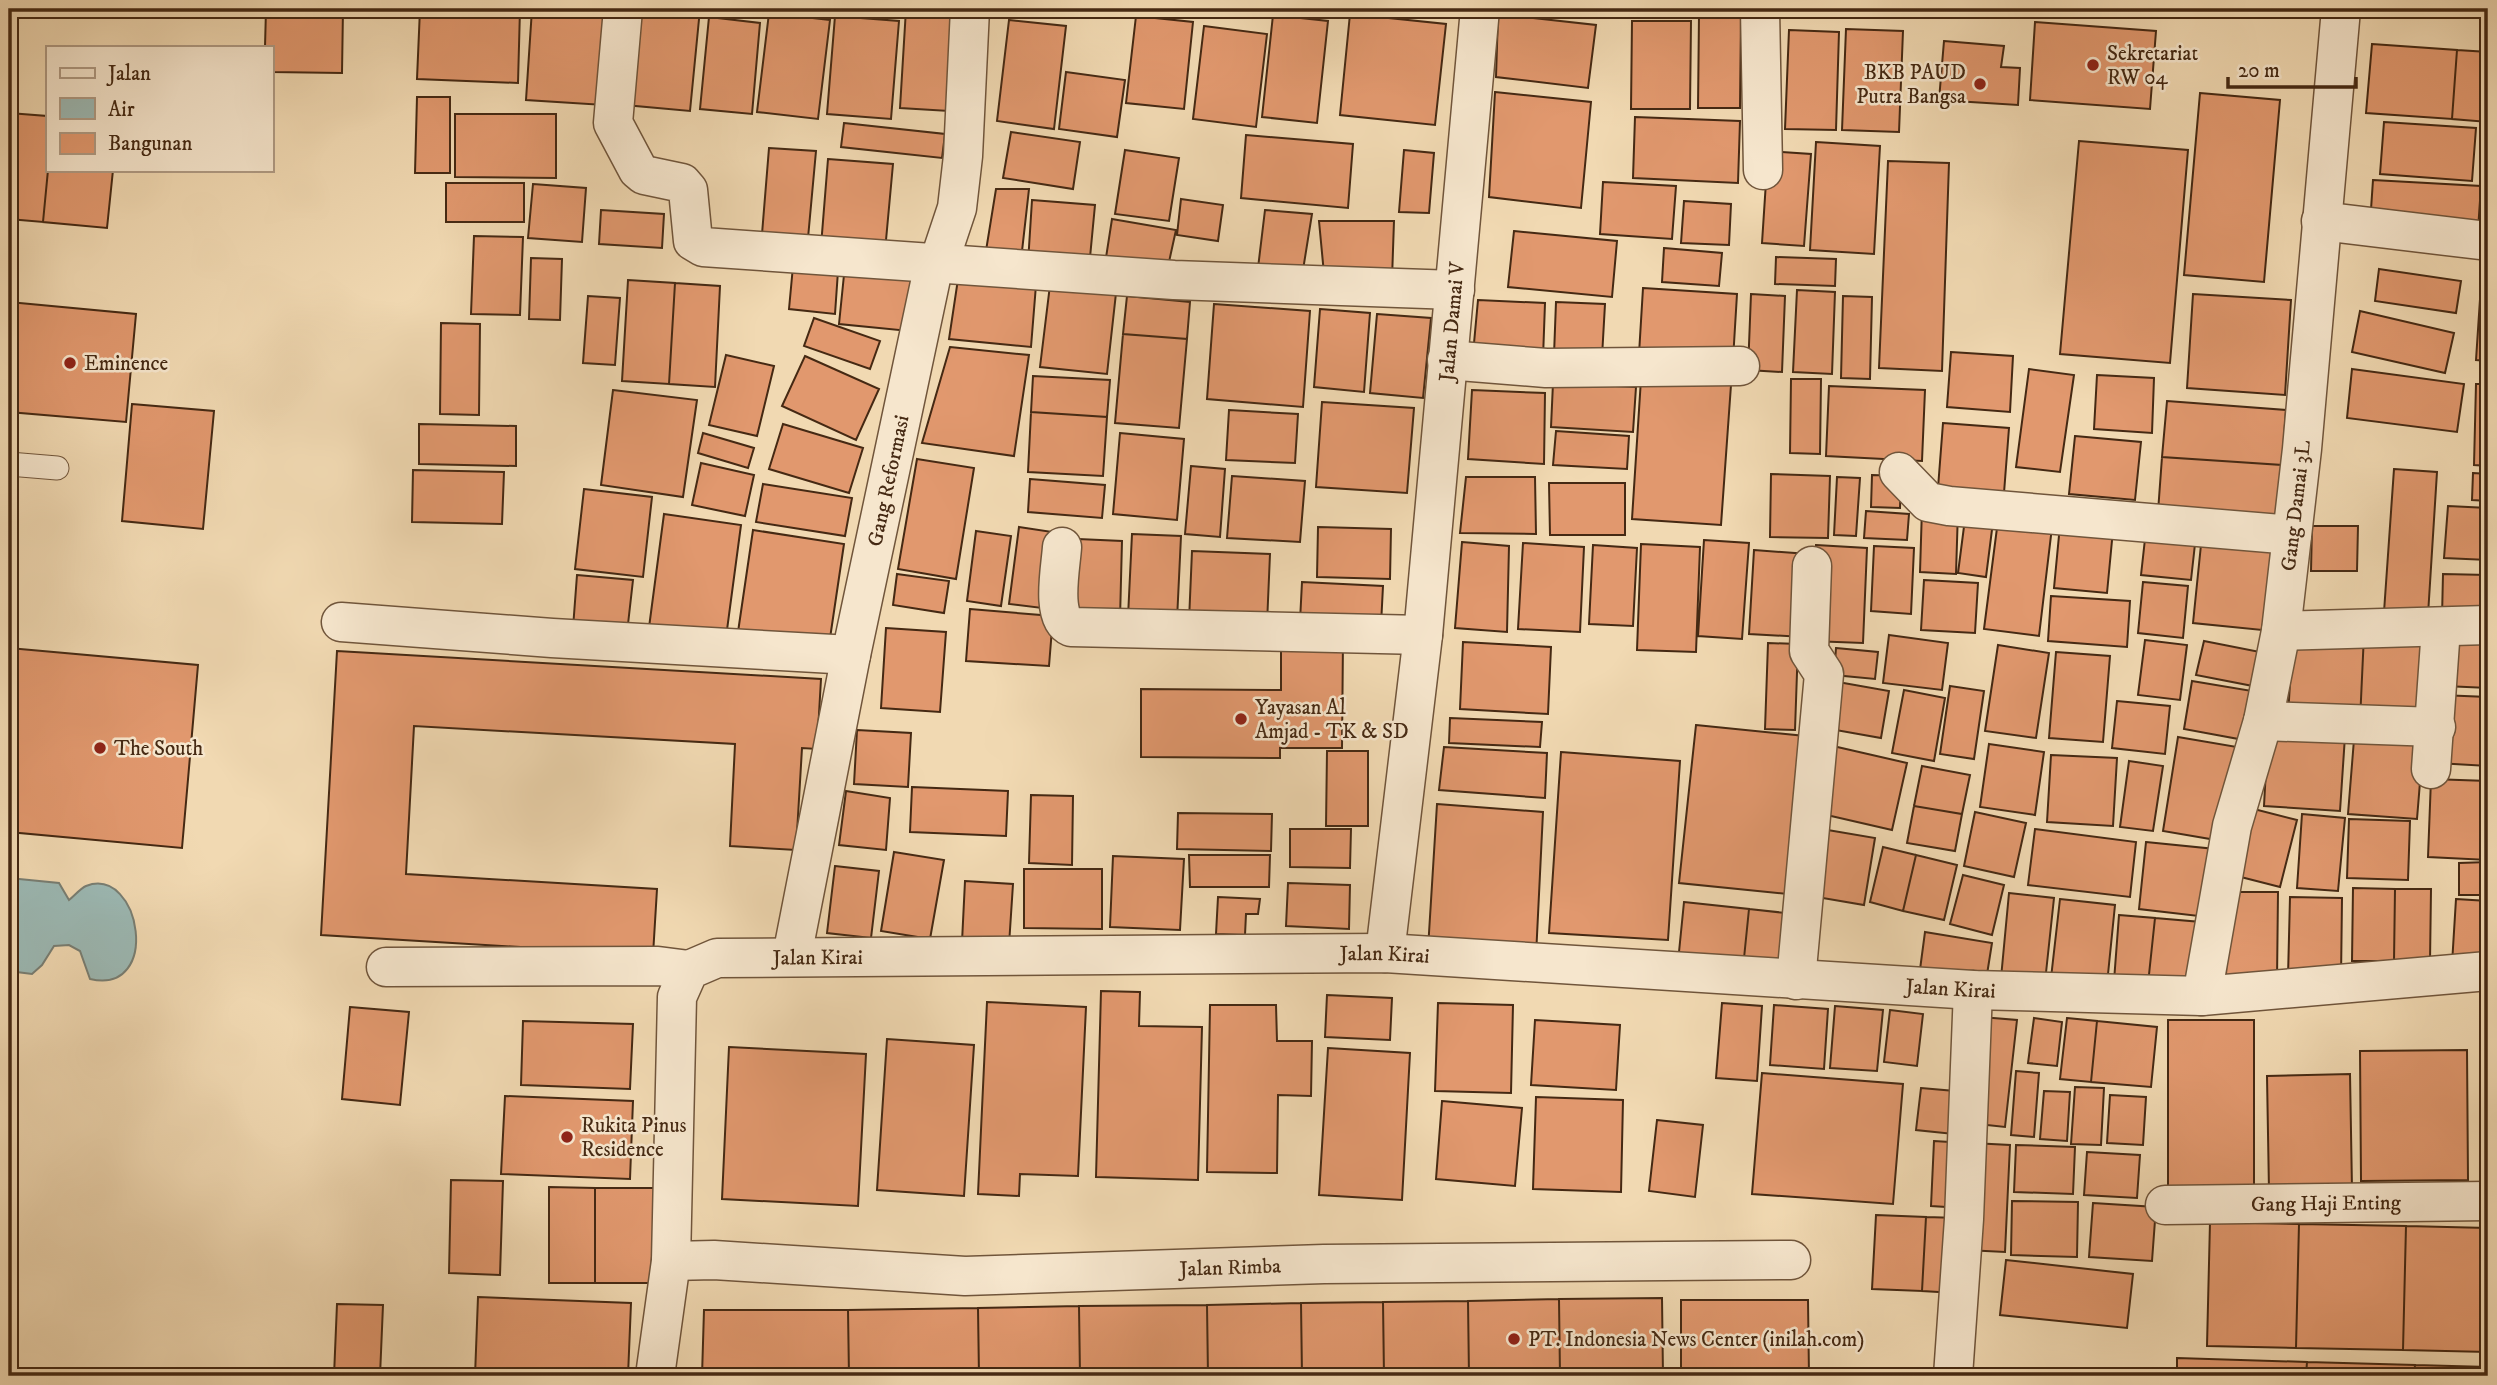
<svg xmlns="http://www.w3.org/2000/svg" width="2497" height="1385" font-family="'IM FELL DW Pica',serif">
  <rect width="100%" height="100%" fill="#f1d9b2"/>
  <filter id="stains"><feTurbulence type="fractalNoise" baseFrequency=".00286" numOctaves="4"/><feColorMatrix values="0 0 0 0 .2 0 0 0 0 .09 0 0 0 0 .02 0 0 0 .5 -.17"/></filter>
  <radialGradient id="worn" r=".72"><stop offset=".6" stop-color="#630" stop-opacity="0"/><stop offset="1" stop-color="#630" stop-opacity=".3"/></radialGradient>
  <!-- water -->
  <path fill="#9cb9b4" stroke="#797f74" stroke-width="2" d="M9,878L59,883L69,900C74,896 81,888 86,886C141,865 162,996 90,979L80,951L69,945L54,946L42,965L32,974L9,971Z"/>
  <!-- building -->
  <path fill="#e1986e" stroke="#452913" stroke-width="2" d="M266,9H343L342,73L271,72V47H265Z
    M420,9H520L518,83L417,79Z
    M532,9H609L604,105L526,100Z
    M635,9H700L690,111L625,105Z
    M906,9H956L949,111L900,108Z
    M769,13L830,20L818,119L757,112Z
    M1350,14L1446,24L1435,125L1340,115Z
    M1498,14L1596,25L1588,88L1496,77Z
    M1273,15L1328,21L1317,123L1262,117Z
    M1699,15L1741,16L1740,108H1698Z
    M835,16L899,21L891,119L827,114Z
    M1136,16L1193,22L1184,109L1126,103Z
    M709,17L760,23L752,114L700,109Z
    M1009,20L1066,26L1054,129L997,121Z
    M1632,21H1691L1690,109H1631Z
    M2035,22L2156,31L2150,109L2030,100Z
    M1204,26L1267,34L1256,127L1193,119Z
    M1846,29L1903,31L1899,132L1842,130Z
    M1789,30L1839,32L1836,130L1785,129Z
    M1944,41L2004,46L2001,67L2020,68L2018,105L1939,100Z
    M2372,44L2457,50L2452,119L2366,113Z
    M2457,50L2488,52V122L2452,119Z
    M1066,72L1125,80L1117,137L1059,129Z
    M1495,92L1591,102L1581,208L1489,197Z
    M2200,93L2280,100L2264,282L2184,275Z
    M417,97H450V173H415Z
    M9,113L47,116L48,170L43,222L9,219Z
    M455,114H556V178L455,177Z
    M1635,117L1740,121L1738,183L1633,178Z
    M2384,122L2476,128L2472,181L2380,174Z
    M844,123L945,134L942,158L841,147Z
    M1011,132L1080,142L1073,189L1003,178Z
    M1246,135L1353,144L1348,208L1241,198Z
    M2079,141L2188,150L2170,363L2060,354Z
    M1816,142L1880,146L1874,254L1810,250Z
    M769,148L816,151L808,238L762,234Z
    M1125,150L1179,158L1169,221L1115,214Z
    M1404,150L1434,153L1429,213L1399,212Z
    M1768,151L1811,154L1804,246L1762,243Z
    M828,159L893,164L885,251L821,246Z
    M1888,161L1949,163L1942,371L1879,368Z
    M48,170H113L107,228L43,222Z
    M2373,180L2481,186L2478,230L2370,224Z
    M1603,182L1676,186L1672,239L1600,234Z
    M446,183H524V222H446Z
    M533,184L586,188L582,242L528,238Z
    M996,189H1029L1020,269L984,263Z
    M1181,199L1223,205L1218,241L1177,235Z
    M1032,200L1095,205L1089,268L1028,263Z
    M1684,201L1731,204L1729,245L1681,243Z
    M601,210L664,214L662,248L599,244Z
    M1265,210L1312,214L1303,270L1258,268Z
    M1112,219L1176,230L1167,271L1105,264Z
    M1319,221H1394L1392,279L1324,274Z
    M1514,231L1617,241L1612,297L1508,287Z
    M474,236L523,237L520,315L471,314Z
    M1664,248L1722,253L1719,286L1662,282Z
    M1776,257L1836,259L1835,286L1775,284Z
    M531,258L562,259L560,320L529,319Z
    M845,265L915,272L909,331L839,324Z
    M793,266L838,271L835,314L789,309Z
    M2379,269L2461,281L2456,313L2375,301Z
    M958,279L1036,285L1031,347L949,339Z
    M628,280L675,283L669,384L622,381Z
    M675,283L720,286L715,387L669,384Z
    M2481,284H2488V361L2476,360Z
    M1050,285L1116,293L1107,374L1040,367Z
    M1643,288L1737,294L1733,360L1639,354Z
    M1797,290L1835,292L1832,374L1793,372Z
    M1751,294L1785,296L1782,372L1748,370Z
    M2193,294L2291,300L2285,395L2187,388Z
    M588,296L620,298L615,365L583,363Z
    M1127,296L1190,302L1187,339L1123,334Z
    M1843,296L1872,297L1870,379L1841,378Z
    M1478,300L1545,303L1543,358L1473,354Z
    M9,302L136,314L126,422L9,412Z
    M1556,302L1605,304L1602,357L1554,355Z
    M1214,304L1310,311L1303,407L1207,399Z
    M1320,309L1370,313L1364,392L1314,387Z
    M2360,311L2454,333L2445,373L2352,352Z
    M1377,314L1431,318L1423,398L1370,393Z
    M814,318L880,341L870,369L804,346Z
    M441,323L480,324L479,415L440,414Z
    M1123,334L1187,339L1179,428L1115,423Z
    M950,347L1029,355L1014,456L922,443Z
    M1951,352L2013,356L2010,412L1947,407Z
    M726,355L774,366L757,436L709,425Z
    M805,356L879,389L856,440L782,406Z
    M2029,369L2074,375L2060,472L2016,467Z
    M2352,369L2464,384L2457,432L2347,418Z
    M2097,375L2154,378L2152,433L2094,429Z
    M1033,376L1110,380L1107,417L1031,412Z
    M1641,379L1731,385L1721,525L1632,519Z
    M1791,379H1821L1820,454L1790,453Z
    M1553,383L1636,387L1633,432L1551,427Z
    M2476,384H2488V466L2474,465Z
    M1829,386L1925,390L1922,461L1826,456Z
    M613,390L697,400L683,497L601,485Z
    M1472,390L1545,393L1544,464L1468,459Z
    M2167,401L2286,410L2282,465L2162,457Z
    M1322,402L1414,408L1407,493L1316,487Z
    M132,404L214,411L203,529L122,521Z
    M1229,410L1298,414L1295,463L1226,460Z
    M1031,412L1107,417L1103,476L1028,472Z
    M1943,423L2009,428L2004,493L1938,488Z
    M419,424L516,426V466L419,464Z
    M783,424L863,448L849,493L769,469Z
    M1556,431L1629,436L1627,469L1553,465Z
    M703,433L754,448L748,468L698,453Z
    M1120,433L1184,439L1177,520L1113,514Z
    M2075,436L2141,442L2135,500L2069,494Z
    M2162,457L2282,465L2278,521L2158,512Z
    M917,459L974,468L956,579L898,569Z
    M701,463L754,475L745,516L692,505Z
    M1191,466L1225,469L1220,537L1185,534Z
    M2394,469L2437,472L2428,615L2384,612Z
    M413,470L504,472L502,524L412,522Z
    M2473,473L2488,474V501L2472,500Z
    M1771,474L1830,476L1828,538L1770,537Z
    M1872,475L1901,476L1900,508L1871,507Z
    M1232,476L1305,481L1300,542L1227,538Z
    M1466,477H1535L1536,534L1460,533Z
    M1837,477L1860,478L1856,536L1834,535Z
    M1030,479L1105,485L1102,518L1028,512Z
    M1549,483H1625V535H1550Z
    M763,484L852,498L845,536L756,522Z
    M584,489L652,497L643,577L575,569Z
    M2448,506L2488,508V560L2444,558Z
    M1922,508L1958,510L1956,574L1920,572Z
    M1866,511L1909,514L1907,540L1864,538Z
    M1966,511L1994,514L1986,577L1958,573Z
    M664,514L741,525L725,645L648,635Z
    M1998,520L2052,527L2039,636L1984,629Z
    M2060,525L2113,530L2107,593L2054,588Z
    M2312,526H2358L2357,571H2311Z
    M1019,527L1059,533L1050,609L1009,604Z
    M1318,527L1391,529L1390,579L1317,577Z
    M753,530L844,544L829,645L738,632Z
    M2146,530L2196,535L2191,580L2141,575Z
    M976,531L1011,536L1001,606L967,601Z
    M1132,534L1181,536L1177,620L1128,617Z
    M2202,535L2281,543L2272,631L2193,623Z
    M1078,539L1122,541L1120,619L1075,617Z
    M1704,540L1749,543L1742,639L1698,636Z
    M1462,542L1509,546L1507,632L1455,628Z
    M1523,543L1584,547L1580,632L1518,629Z
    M1641,544L1700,547L1696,652L1637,650Z
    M1593,545L1637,548L1633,626L1589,624Z
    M1816,545L1867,548L1863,643L1811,641Z
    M1874,546L1914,548L1911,614L1871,611Z
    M1754,550L1808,554L1803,637L1749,634Z
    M1192,551L1270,554L1267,624L1189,621Z
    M897,574L949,581L944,613L893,605Z
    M2443,574L2488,575V619L2442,617Z
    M577,575L633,580L627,633L573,628Z
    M1924,580L1978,583L1975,633L1921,630Z
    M1302,582L1383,586L1381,625L1300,621Z
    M2143,582L2188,586L2183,638L2138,633Z
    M2051,596L2130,601L2127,647L2048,641Z
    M970,609L1053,616L1049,666L966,661Z
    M886,628L946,632L940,712L881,708Z
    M2293,631L2364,634L2360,721L2288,717Z
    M2364,634L2429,638L2424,724L2360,721Z
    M1889,635L1948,643L1942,690L1883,683Z
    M2447,636L2488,638V688L2445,686Z
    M1281,639H1343L1342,748H1280V758L1141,757V689L1281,690Z
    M2145,640L2187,645L2180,700L2138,695Z
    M2204,641L2265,653L2258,687L2196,675Z
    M1463,642L1551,647L1548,714L1460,709Z
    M1768,643L1798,644L1795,730L1765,729Z
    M1998,645L2049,653L2036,738L1985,731Z
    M9,648L198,665L182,848L9,832Z
    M1836,648L1878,652L1875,679L1834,675Z
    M337,651L821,679L817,749L802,748L796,850L730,846L735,744L414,726L406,874L657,889L653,955L321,935Z
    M2056,652L2110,656L2103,742L2049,738Z
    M2192,681L2252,691L2244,740L2184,729Z
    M1838,682L1889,691L1881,738L1830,729Z
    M1950,686L1984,691L1974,759L1940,754Z
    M1904,690L1945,698L1934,761L1892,753Z
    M2440,695L2488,697V766L2437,763Z
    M2117,701L2170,706L2165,754L2112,748Z
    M1450,718L1542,722L1540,747L1449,743Z
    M1696,725L1815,737L1798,895L1679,883Z
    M2355,727L2424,733L2417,819L2348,814Z
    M857,730L911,733L908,787L854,784Z
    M2268,732L2345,736L2340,811L2264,806Z
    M2178,737L2237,747L2222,841L2163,831Z
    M1989,744L2044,752L2035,815L1980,807Z
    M1833,746L1907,763L1892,830L1818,813Z
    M1444,747L1547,753L1545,798L1439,790Z
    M1327,751H1368V826H1326Z
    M1561,752L1680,761L1668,940L1549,933Z
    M2051,755L2117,758L2113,826L2047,822Z
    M2129,761L2163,766L2153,831L2120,827Z
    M1922,766L1970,775L1962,814L1914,806Z
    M2431,779L2488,781V860L2428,857Z
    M912,787L1008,791L1006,836L910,832Z
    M846,791L890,798L886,850L839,845Z
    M1031,795L1073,796L1072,865L1029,863Z
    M1437,804L1543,812L1536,956L1428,949Z
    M1914,806L1962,814L1955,851L1907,843Z
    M2250,808L2297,820L2280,887L2233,875Z
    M1975,812L2026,823L2014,877L1964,866Z
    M1178,813L1272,814L1271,851L1177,849Z
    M2302,814L2345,818L2338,891L2297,888Z
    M2349,819L2410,821L2408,880L2347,878Z
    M1816,828L1875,838L1864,905L1805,895Z
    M1290,829H1351L1350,868L1290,867Z
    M2035,829L2136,842L2130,897L2028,885Z
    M2146,842L2215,849L2207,917L2139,909Z
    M1883,847L1916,855L1903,911L1870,902Z
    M894,852L944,860L930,939L881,931Z
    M1189,855H1270L1269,887H1190Z
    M1916,855L1957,865L1944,920L1903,911Z
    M1113,856L1184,859L1180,930L1110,927Z
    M2488,862V895H2459V863Z
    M835,866L879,871L871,938L827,933Z
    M1024,869H1102V929L1024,928Z
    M1963,875L2004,885L1992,935L1950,924Z
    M965,881L1013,884L1009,945L962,942Z
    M1288,883L1350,885L1349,929L1286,926Z
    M2353,888L2395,889L2394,961H2352Z
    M2395,889H2431L2430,962L2394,961Z
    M2227,892H2278L2277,981H2226Z
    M2009,893L2054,898L2045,982L2001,978Z
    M1218,897L1260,899L1258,914H1246L1245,935L1216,934Z
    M2290,897L2342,898L2341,979L2288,977Z
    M2060,899L2115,905L2107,984L2051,978Z
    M2456,899L2488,901V965L2452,964Z
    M1684,902L1749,909L1743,968L1678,962Z
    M1749,909L1795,914L1789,973L1743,968Z
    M2119,915L2155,918L2148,984L2114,981Z
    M2155,918L2201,922L2195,988L2148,984Z
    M1925,932L1992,943L1985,987L1919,977Z
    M1101,991L1140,992L1139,1026L1202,1027L1198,1180L1096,1177Z
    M1327,995L1392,998L1390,1040L1325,1037Z
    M987,1002L1086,1007L1078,1176L1020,1174L1019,1196L978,1194Z
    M1438,1003L1513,1005L1511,1093L1435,1091Z
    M1722,1003L1762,1006L1757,1081L1716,1078Z
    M1210,1005H1276L1277,1041H1312L1311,1096L1278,1095L1277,1173L1207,1172Z
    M1774,1005L1828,1009L1824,1069L1770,1065Z
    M1835,1006L1883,1010L1877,1071L1830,1068Z
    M350,1007L409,1012L400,1105L342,1099Z
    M1890,1010L1923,1014L1917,1066L1884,1062Z
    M1981,1017L2017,1020L2005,1127L1969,1123Z
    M2034,1018L2062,1022L2057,1066L2028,1063Z
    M2067,1018L2097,1021L2091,1082L2060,1079Z
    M1535,1020L1620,1025L1616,1090L1531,1085Z
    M2168,1020H2254V1191H2168Z
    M523,1021L633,1024L630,1089L521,1085Z
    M2097,1021L2157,1027L2151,1087L2091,1082Z
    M887,1039L974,1045L964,1196L877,1190Z
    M729,1047L866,1054L858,1206L722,1199Z
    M1328,1048L1410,1053L1402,1200L1319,1195Z
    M2467,1050L2468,1180L2361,1181L2360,1051Z
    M2016,1071L2039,1073L2034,1137L2011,1135Z
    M1762,1073L1903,1084L1893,1204L1752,1194Z
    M2350,1074L2352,1189L2269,1191L2267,1076Z
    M2075,1087L2104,1088L2101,1145L2071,1144Z
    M1921,1088L1966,1092L1963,1135L1916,1130Z
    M2044,1091L2070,1092L2067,1141L2040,1139Z
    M2110,1095L2146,1097L2143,1145L2107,1143Z
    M505,1096L633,1101L630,1179L501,1174Z
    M1536,1097L1623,1100L1621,1192L1533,1189Z
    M1442,1101L1522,1108L1515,1186L1436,1179Z
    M1657,1120L1703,1125L1695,1197L1649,1191Z
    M1934,1141L1965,1143L1962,1208L1931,1206Z
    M1972,1143L2010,1145L2005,1252L1966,1250Z
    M2016,1145L2075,1147L2073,1194L2014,1192Z
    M2087,1152L2140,1155L2137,1198L2084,1195Z
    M451,1180L503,1181L500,1275L449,1273Z
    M549,1187L595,1188V1283H549Z
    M595,1188H654L655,1283H595Z
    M2012,1201L2078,1202L2077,1257L2011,1255Z
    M2093,1203L2156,1207L2152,1261L2089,1257Z
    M1876,1215L1926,1217L1922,1291L1872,1289Z
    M1926,1217L1958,1218L1955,1293L1922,1291Z
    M2210,1222L2299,1224L2296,1348L2207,1346Z
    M2299,1224L2406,1226L2403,1350L2296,1348Z
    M2406,1226L2488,1228V1352L2403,1350Z
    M2006,1260L2133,1274L2127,1328L2000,1315Z
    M478,1297L631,1303L628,1376H475Z
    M1662,1298L1663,1376H1560L1559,1299Z
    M1559,1299L1560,1376H1469L1468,1301Z
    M1681,1300H1808L1809,1376H1681Z
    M1468,1301L1469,1376H1384L1383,1302Z
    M1383,1302L1384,1376H1302L1301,1303Z
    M1301,1303L1302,1376H1208L1207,1305Z
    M337,1304L383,1305L380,1376H334Z
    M1207,1305L1208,1376H1080L1079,1306Z
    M1079,1306L1080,1376H979L978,1308Z
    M978,1308L979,1376H849L848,1310Z
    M704,1310H848L849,1376H702Z
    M2177,1358L2307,1362L2306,1376H2177Z
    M2307,1362L2415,1365L2414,1376H2306Z
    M2415,1365L2488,1367V1376H2414Z"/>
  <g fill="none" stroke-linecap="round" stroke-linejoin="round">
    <!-- lane casing -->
    <g stroke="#70553b" stroke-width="25">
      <path id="lane" d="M9,464L57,468"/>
    </g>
    <!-- street casing -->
    <g stroke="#70553b" stroke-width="41">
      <g id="street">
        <path d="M623,9L613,123L638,170L644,175L682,183L688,190L693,241L703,247L1174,280L1455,290"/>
        <path d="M1760,9L1763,170"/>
        <path d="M2321,221L2488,241"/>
        <path d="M1447,360L1546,368L1740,366"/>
        <path d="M1899,472L1928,502L1949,506L2292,535"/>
        <path d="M1062,547C1061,566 1050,618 1071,627L1423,635"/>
        <path d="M341,622L552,638L851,655"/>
        <path d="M2281,631L2488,625"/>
        <path d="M2263,721L2436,727"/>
        <path d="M2431,769L2441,628"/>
        <path id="s1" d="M1385,953L1423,635L1480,9"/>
        <path id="s2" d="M792,956L851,655L934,264L938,265L957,208L963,156L970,9"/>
        <path d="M386,967L658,966L689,970"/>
        <path d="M1796,980L1824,674L1809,651L1812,566"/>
        <path id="s3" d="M2202,996L2232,826L2263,721L2281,631L2302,449L2341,9"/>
        <path id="s4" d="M2165,1205L2488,1201"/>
        <path id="s5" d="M671,1261L714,1260L965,1276L1324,1264L1791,1260"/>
        <path id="s6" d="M655,1376L671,1261L677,997L689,970L717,958L1385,953L1973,990L2202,996L2488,971"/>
        <path d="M1953,1376L1964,1219L1973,990"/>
      </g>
    </g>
    <!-- lane -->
    <use href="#lane" stroke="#f6e6cd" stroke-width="23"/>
    <!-- street -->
    <use href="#street" stroke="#f6e6cd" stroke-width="38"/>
  </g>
  <!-- markers -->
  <g fill="#8f2418" stroke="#f6e6cd" stroke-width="2.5">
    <circle cx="2093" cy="65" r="7"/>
    <circle cx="1980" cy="84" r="7"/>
    <circle cx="70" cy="363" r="7"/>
    <circle cx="1241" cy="719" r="7"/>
    <circle cx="100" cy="748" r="7"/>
    <circle cx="567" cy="1137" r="7"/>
    <circle cx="1514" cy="1339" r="7"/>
  </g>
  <g text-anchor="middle" stroke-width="5" stroke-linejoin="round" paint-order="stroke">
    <!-- poi labels -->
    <g font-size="21" fill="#452913" stroke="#f6e6cd" text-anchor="start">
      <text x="2107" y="60">Sekretariat<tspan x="2107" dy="24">RW 04</tspan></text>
      <text x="1966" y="79" text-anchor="end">BKB PAUD<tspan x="1966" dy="24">Putra Bangsa</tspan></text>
      <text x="84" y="370">Eminence</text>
      <text x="1255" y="714">Yayasan Al<tspan x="1255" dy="24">Amjad - TK &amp; SD</tspan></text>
      <text x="114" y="755">The South</text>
      <text x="581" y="1132">Rukita Pinus<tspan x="581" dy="24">Residence</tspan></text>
      <text x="1528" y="1346">PT. Indonesia News Center (inilah.com)</text>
    </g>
    <!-- street labels -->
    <g font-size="21" fill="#452913" stroke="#f6e6cd">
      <text dy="7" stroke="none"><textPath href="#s1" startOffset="635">Jalan Damai V</textPath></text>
      <text dy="7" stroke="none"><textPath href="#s2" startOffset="485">Gang Reformasi</textPath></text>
      <text dy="7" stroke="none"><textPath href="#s3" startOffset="500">Gang Damai 3L</textPath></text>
      <text dy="7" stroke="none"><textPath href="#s6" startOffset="1108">Jalan Kirai</textPath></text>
      <text dy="7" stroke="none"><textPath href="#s6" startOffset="541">Jalan Kirai</textPath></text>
      <text dy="7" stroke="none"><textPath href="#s6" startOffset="1675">Jalan Kirai</textPath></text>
      <text dy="7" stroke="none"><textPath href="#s4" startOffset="161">Gang Haji Enting</textPath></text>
      <text dy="7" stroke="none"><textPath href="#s5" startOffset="560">Jalan Rimba</textPath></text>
    </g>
  </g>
  <!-- margin -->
  <rect width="2497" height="1385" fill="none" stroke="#f1d9b2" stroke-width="35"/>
  <rect x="10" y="10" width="2476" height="1364" fill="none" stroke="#452913" stroke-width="3.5"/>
  <rect x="18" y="18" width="2462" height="1350" fill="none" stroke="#452913" stroke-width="2"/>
  <!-- legend -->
  <rect x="46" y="46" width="228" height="126" fill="#f6e6cd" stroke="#af9a83" stroke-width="2"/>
  <rect x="60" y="68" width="35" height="10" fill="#f6e6cd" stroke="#af9a83" stroke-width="2"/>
  <text x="108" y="80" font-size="21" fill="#452913">Jalan</text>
  <rect x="60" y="98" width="35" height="21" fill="#9cb9b4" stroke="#af9a83" stroke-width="2"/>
  <text x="108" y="116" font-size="21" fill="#452913">Air</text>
  <rect x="60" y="133" width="35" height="21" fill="#e1986e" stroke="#af9a83" stroke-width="2"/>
  <text x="108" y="150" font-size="21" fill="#452913">Bangunan</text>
  <!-- scale -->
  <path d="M2228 77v10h128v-10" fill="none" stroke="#452913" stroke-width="3.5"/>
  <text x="2238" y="77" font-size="21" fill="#452913" stroke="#f6e6cd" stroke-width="5" paint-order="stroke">20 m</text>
  <rect width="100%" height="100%" filter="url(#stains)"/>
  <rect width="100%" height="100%" fill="url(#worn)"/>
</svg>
